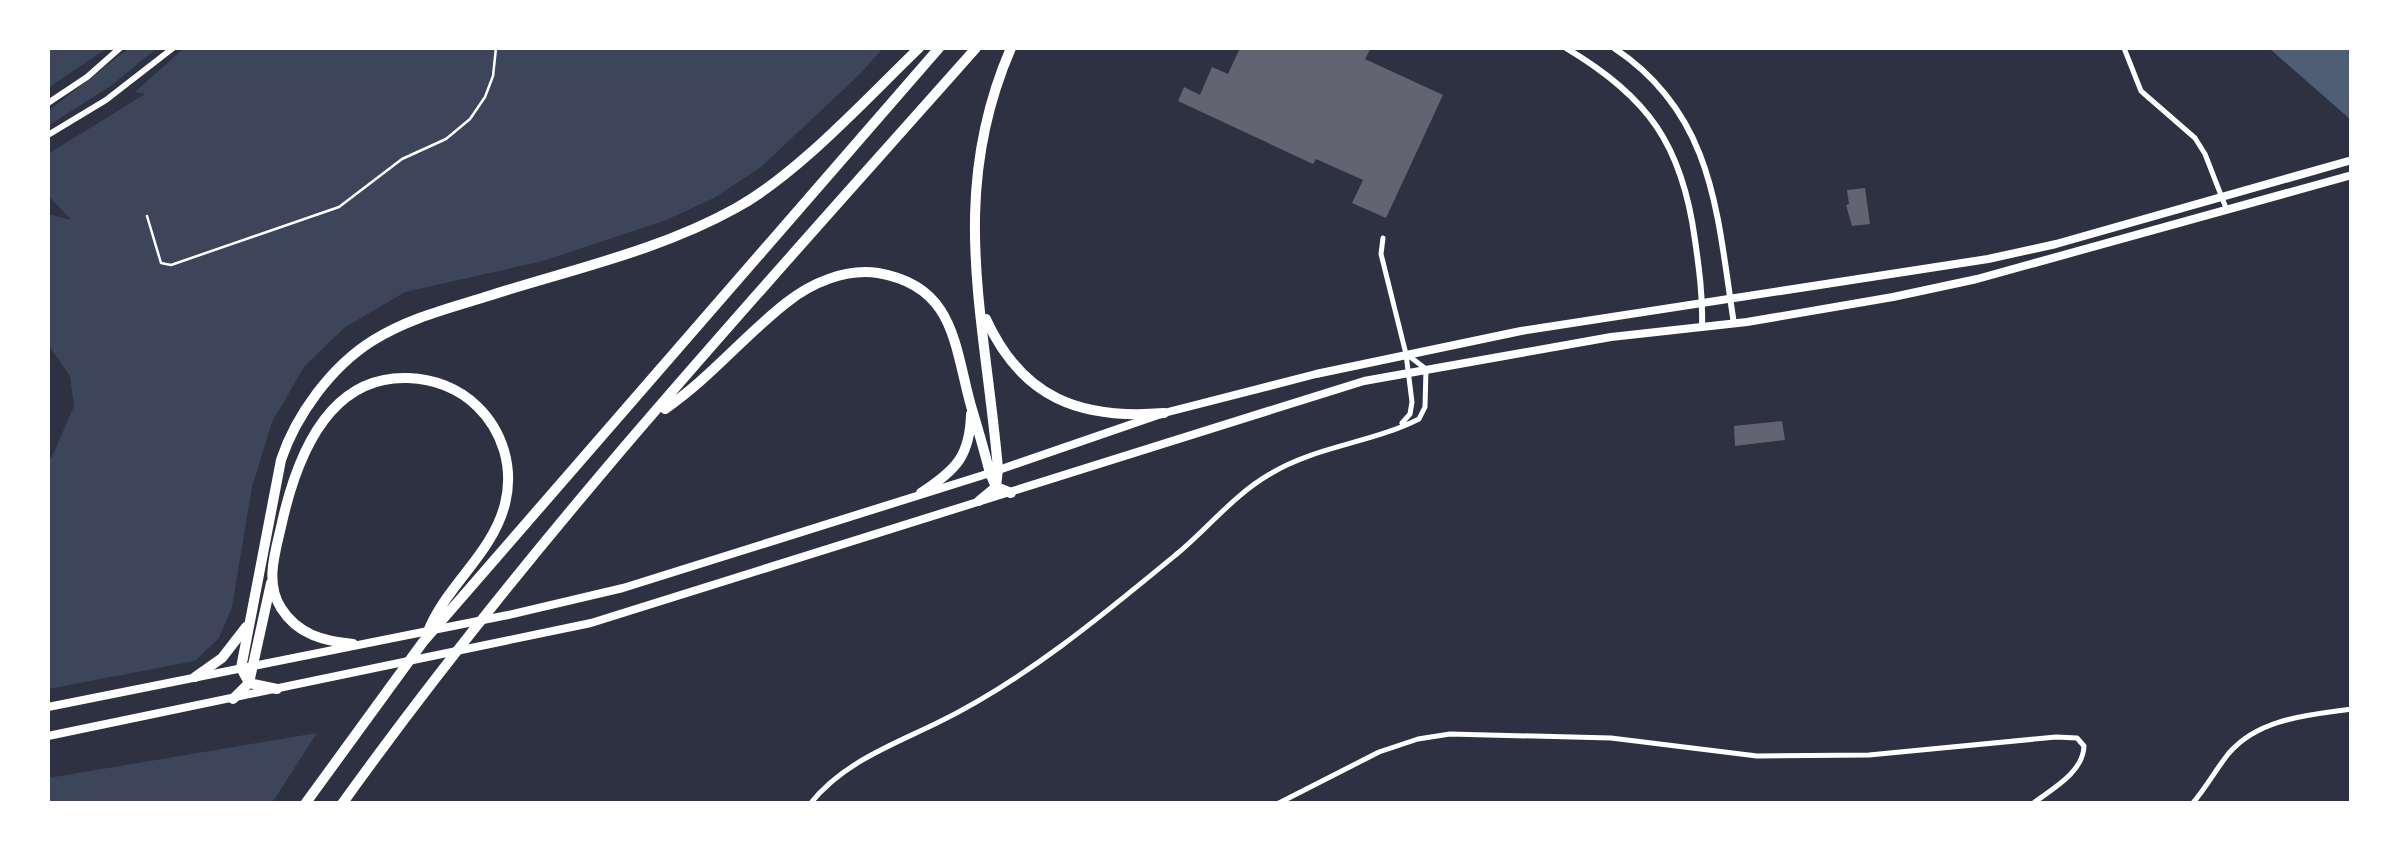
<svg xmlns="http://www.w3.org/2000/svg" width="2399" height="851" font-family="Lato,sans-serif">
  <rect width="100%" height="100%" fill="#2d3142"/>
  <!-- green -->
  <path fill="#3c4559" d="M52,48H107L48,88V50Z
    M129,48H157L112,85L48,126V111Z
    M184,48H883L860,74L761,167L714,198L664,221L543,261L405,292L344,328L304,367L272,422L252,487L232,607L219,638L195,661L48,689V459L52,457L74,406L70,376L48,344V214L71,220L48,195V154L145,94L135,92Z
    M317,733L272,803H48V778Z"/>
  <!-- water -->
  <path fill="#4f5d75" d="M2269,48H2351V120Z"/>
  <!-- building -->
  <path fill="#626471" d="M1240,48H1371L1365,59L1443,95L1386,218L1352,203L1363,180L1316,159L1313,164L1178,101L1184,87L1200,95L1212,67L1228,74Z
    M1865,188L1870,224L1852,226L1846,205L1849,204L1847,190Z
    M1782,421L1785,440L1735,446L1734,426Z"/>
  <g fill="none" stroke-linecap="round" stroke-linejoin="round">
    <!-- service -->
    <path stroke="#fff" stroke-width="2.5" d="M147,216L161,263L171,265L339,207L402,159L446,139L470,119L485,97L493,76L496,48"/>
    <!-- minor -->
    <path stroke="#fff" stroke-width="5" d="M2124,48L2141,91L2195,138L2205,154L2226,208
      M1383,238L1381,254L1406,354L1412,402L1410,414L1402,423
      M810,804C842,763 892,745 937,723C1025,680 1103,615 1178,553C1209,527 1235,494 1270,474C1316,446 1372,443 1419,419L1425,407L1426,369L1409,356
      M1277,804L1379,752L1418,739L1450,734L1611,738L1757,756L1869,755L2056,737L2077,738L2084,746C2083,773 2052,789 2032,804
      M2192,804C2206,788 2216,769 2229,753C2259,718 2309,715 2352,709"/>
    <!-- tertiary -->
    <path stroke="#fff" stroke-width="6" d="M1566,48C1648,97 1682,144 1695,240C1699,268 1703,297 1702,326
      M1614,48C1715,115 1717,215 1734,324
      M48,103L87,77L120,48
      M48,135L106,100L173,48"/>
    <!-- secondary -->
    <path stroke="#fff" stroke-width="8" d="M48,707L508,615L623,588L990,473L1164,413L1316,374L1521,331L1988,259L2056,244L2352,160
      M48,736L591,623L1364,381L1611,337L1747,322L1893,297L1977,279L2352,175"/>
    <!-- motorway -->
    <path stroke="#fff" stroke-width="10" d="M986,319C1022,398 1080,420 1164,413
      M665,409C709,379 744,336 786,303C811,283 846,268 878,273C955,286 954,345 971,406C978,429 984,450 990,473L996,487L1011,493
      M921,493C956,470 970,456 971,414
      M979,501L996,487L998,469C985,317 947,195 1011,48
      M353,644C324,641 298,635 281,608C265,583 275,553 281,527C295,462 326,375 408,378C434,379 457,387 477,406C503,431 514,468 505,504C492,555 445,586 427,634
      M195,677L222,658L246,627
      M277,689L249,683L241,668L281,460C296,415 331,367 372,341C407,319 446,309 485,297C569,270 659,251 736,208C798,174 867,98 919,48
      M233,699L249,683L271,583
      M305,804L423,642L939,48
      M342,804C534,536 758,294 976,48"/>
  </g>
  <!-- border -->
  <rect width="2399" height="851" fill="none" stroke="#ffffff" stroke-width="100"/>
</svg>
